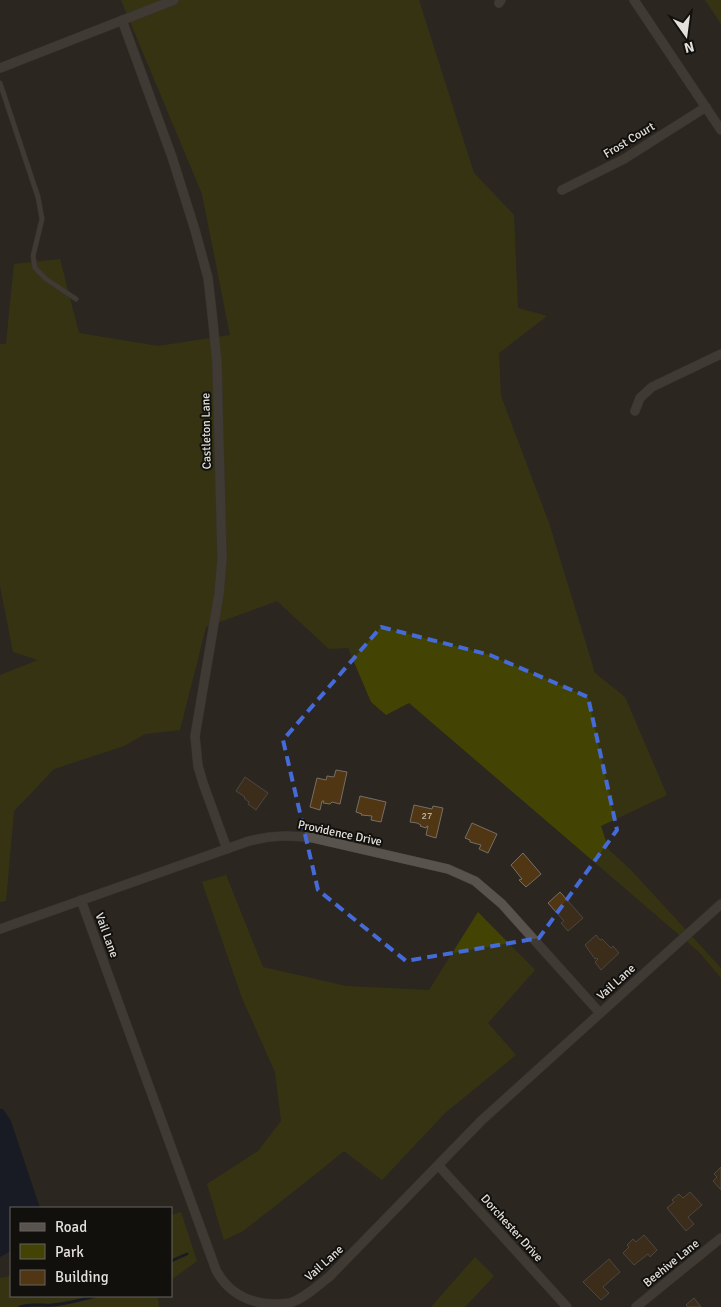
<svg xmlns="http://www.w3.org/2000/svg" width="721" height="1307" font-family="Signika,sans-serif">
  <rect width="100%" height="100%" fill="#2b2620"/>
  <!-- green -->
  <path fill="#434403" d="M121,0H419L474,173L514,215L518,308L547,316L499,353L501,396L549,523L595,673L625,697L667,795L601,826L609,850L630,869L721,968V978L699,952L409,703L386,715L371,702L348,648L329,649L277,601L206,627L180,730L145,734L124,746L54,769L14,811L6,901L0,902V675L38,660L13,652L0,586V344H6L14,264L60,259L79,333L158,346L230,335L202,194Z
    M705,0H721V24Z
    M226,875L263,967L346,986L429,990L478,912L535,970L488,1023L516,1055L445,1113L382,1180L344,1151L307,1181L243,1231L224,1240L207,1184L258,1151L281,1121L275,1072L242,998L202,882Z
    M181,1212L197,1261L171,1280V1215Z
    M475,1257L494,1276L465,1307H431Z
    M11,1276V1296H158L159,1307H0V1278Z"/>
  <!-- water -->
  <path fill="#000d29" d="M0,1109H3L11,1121L40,1208H11V1251L0,1257Z"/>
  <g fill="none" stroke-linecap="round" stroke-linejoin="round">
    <!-- stream -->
    <path stroke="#000d29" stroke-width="3" d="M171,1261L187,1254
      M20,1307C31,1303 41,1306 52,1305C67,1304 81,1300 95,1296"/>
  </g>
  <!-- building -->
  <path fill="#503612" stroke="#756f68" d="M336,770L347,772L340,804L332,802L330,804L323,803L324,801H322L320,810L310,807L317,778L326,780L327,776L334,777Z
    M245,777L268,793L256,810L248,804L249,802L244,798L245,797L236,791Z
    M360,796L386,802L381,822L371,820L372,816L361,815L362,814L356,812Z
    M414,805L432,809L433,806L443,808L436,838L426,835L428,826H427L426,828L420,826L421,825L417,823L410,822Z
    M472,823L497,834L488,853L479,849L481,845L470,842V840L465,838Z
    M523,853L541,874L526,887L519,880L522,879L511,865Z
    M560,892L583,918L568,931L561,923L564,921L548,903Z
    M596,935L600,940L602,939L611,948L613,946L619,953L601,970L595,962L598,959L597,958L595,959L585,945Z
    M721,1167V1190L713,1181L717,1177L714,1174Z
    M690,1192L702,1205L688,1217L694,1224L686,1231L667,1208L674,1202L672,1200L679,1194L683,1198Z
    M644,1235L657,1250L650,1257L648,1254L634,1265L623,1253L629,1247L627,1245L633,1239L636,1242Z
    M609,1259L620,1272L603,1287L609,1293L601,1300L583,1282Z
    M694,1298L701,1307H688L686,1305Z"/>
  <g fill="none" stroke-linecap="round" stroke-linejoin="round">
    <!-- lane casing -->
    <g stroke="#45413c" stroke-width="5.5">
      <path id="lane" d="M0,83L38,197L42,219L33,256L35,268L46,279L76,299"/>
    </g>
    <!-- street casing -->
    <g stroke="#45413c" stroke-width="10">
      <path id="street" d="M634,0L721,130
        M499,3L501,0
        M122,20L172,157L195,230L208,278L212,313L217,363L222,559L219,594L195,736L198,766L203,783L227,849
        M0,68L174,0
        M562,190L624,159L706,107
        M635,411L640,398L652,387L721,354
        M81,900L216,1270C231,1298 258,1307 290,1303C305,1298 317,1286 329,1277L482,1120L721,904
        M0,929L249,841C272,835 289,835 313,838L448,869L475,881L502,904L600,1013
        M438,1165L567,1307
        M636,1307L721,1238"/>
    </g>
    <!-- lane -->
    <use href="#lane" stroke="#59534d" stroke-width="4.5"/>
    <!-- street -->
    <use href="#street" stroke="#59534d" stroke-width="9"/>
  </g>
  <!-- marked area -->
  <path d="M0 0H721V1307H0ZM381,627L490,655L588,697L617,830L539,938L406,961L318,890L283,740Z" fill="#2b2620" fill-opacity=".55" fill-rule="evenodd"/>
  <path fill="none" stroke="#456bd9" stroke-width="4" stroke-dasharray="10 6" stroke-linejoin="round" d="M381,627L490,655L588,697L617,830L539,938L406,961L318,890L283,740Z"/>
  <g text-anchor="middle" stroke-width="4" stroke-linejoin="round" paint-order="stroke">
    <!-- number labels -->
    <g font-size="10" fill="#beb6aa">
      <text x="427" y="819">27</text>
    </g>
    <!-- street labels -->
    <g font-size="12" fill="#e3e0dc" stroke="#12100d">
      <text transform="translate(629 140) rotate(-31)" y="4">Frost Court</text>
      <text transform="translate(206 431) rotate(-91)" y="4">Castleton Lane</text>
      <text transform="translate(340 833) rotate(12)" y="4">Providence Drive</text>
      <text transform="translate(107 935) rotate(70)" y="4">Vail Lane</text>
      <text transform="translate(616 982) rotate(-42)" y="4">Vail Lane</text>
      <text transform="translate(512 1228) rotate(48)" y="4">Dorchester Drive</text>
      <text transform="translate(324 1263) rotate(-42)" y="4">Vail Lane</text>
      <text transform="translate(671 1263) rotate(-39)" y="4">Beehive Lane</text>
    </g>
  </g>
  <!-- legend -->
  <rect x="10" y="1207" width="162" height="90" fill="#12100d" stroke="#666360"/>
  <rect x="20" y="1223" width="25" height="8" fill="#59534d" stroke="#666360"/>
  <text x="55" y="1232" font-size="15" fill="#e3e0dc">Road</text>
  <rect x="20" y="1244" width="25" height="15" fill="#434403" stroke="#666360"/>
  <text x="55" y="1257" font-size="15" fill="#e3e0dc">Park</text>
  <rect x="20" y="1270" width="25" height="15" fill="#503612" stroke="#666360"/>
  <text x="55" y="1282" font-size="15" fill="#e3e0dc">Building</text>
  <!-- north arrow -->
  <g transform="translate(686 35) rotate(166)" stroke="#12100d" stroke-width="4" paint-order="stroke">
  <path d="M0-4L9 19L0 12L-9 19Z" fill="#e3e0dc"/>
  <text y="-8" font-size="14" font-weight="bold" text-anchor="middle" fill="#e3e0dc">N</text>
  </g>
</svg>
